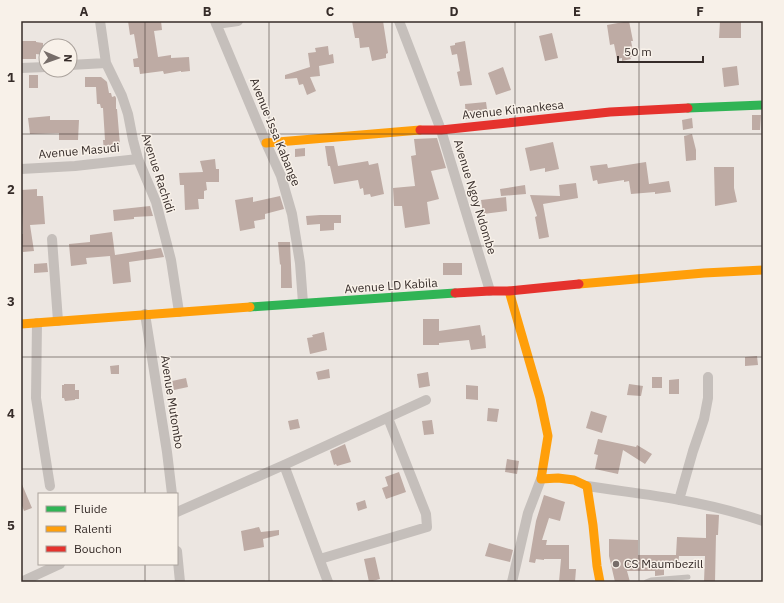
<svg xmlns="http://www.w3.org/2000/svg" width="784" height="603" font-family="'IBM Plex Sans',sans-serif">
  <rect width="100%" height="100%" fill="#ece6e1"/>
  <!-- building -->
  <path fill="#beaba4" d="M128,21H161L162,30L154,31L158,57L171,55V58L189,57L190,71L181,72V71L164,74L163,71L140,74L139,67H134L133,59L138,58L134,34L130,35Z
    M352,21H383L388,53L386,54V58L372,61L369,47L360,48L359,38H355Z
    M629,21L633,41H631L634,56L630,57L631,59L622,61V58L617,59L614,44L610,45L607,25Z
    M720,21H741V38H719Z
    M552,33L558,58L545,61L539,36Z
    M21,41H36V42L43,43V55L36,54V59H21Z
    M465,41L472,85L460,86L457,72L460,71L457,54L452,55L450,46L455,45V43Z
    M328,46L329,55L333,54L334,63L319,66L320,76L310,77L316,91L307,95L303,84L299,85L297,78L285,79V75L310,67L308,53L316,52L315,48Z
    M737,66L739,85L724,87L722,68Z
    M503,67L511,90L496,95L488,73Z
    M29,75H38V88H29Z
    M85,77H101L106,81L107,82L109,93H111L112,97L115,96L116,98V109H117L120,145L113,146L114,151L104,152L103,140H105L103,108H101L100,104H97L96,87H85Z
    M486,102L488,116L466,119L465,104Z
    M752,115H761L760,130H752Z
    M50,116V120H79L78,140H59V133L30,134L28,118Z
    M692,118L693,128L683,130L682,120Z
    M692,134L696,150V160L686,161L684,136Z
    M437,138L446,168L431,171L439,199L427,202L430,224L405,228L402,206H394L393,188L415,186L411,156L416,155L414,139Z
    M553,142L559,169L545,172V168L530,171L525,148Z
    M325,146H334L338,166L368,161L369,165L378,163L384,194L371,197L370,194L364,195L363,188L360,189L358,180L334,184L330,166H328Z
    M305,148V156L295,157V149Z
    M215,159L216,169H219V182H206L207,190L204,191V199H198L199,209L185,210L184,185H180L179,173L203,172L200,161Z
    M646,162L649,184L669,181L671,192L655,194V192L631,194L629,181L624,182V180L598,184L597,180L593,181L590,166L607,164L608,168Z
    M714,167H734V188L737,202L715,206Z
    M576,183L578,198L543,204L549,237L539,239L535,217L537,216L530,195L560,196L559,185Z
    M525,185L526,194L501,196L500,189Z
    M37,189V196H43L45,224L30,225L34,251L23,252L21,234H23L21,190Z
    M280,196L284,209L265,214V219L254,221L255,228L240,231L235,200L253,197V202Z
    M506,197L507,211L483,214L481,200Z
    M150,206L153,216L134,217V219L114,221L113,210Z
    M320,215H341V223H334V230L320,231V224L307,225L306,216Z
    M112,232L115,255L161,248L164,257L129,262L131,282L113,284L110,256L86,258L87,264L71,266L69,244L90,242V235Z
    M278,242H290L292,288H281V264L280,265Z
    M47,263L48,272L34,273V264Z
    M443,263H462V275H443Z
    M423,319H439V331L480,325L482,336L485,335L486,348L471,350L469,340L439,343V345H423Z
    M324,332L327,350L310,354L307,338L313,337L312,335Z
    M757,356L758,365L745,366V357Z
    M119,365V374H111L110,366Z
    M329,369L330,378L318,380L316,372Z
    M428,372L430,386L419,388L417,374Z
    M652,377H662V388H652Z
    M186,378L188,387L174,390L172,381Z
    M679,379V394H669V380Z
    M64,384H75V390H79V399H75V400L65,401L64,398H62V385H64Z
    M629,384L643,386L641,396L627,395Z
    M466,385L478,386V400L466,399Z
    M488,408L499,409L497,422L487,421Z
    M591,411L607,416L602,433L586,428Z
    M298,419L300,428L290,430L288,421Z
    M432,420L434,434L424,435L422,421Z
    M598,439L636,447L637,445L652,454L645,464L623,450L618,474L595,469L598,455L594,454Z
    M345,444L351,462L337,466L336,464L334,465L330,451Z
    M507,459L519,461L517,474L505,472Z
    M399,472L406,492L386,499L382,488L388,486L385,477Z
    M21,482L32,508L24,511L21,503Z
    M544,495L565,502L560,521L549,518L542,540H547L546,545H569V569H576L575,582H559L561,559H544V560L536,559L535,563L529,562L536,521Z
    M365,500L367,508L358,511L356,503Z
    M706,514L719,515L718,535H716L715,582H704L705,556H679L678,566H664V575L655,576V571H627L630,582H615L609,556V539L638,540V555H676L677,537L706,538Z
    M259,527L261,532L279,530V535L263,539L264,547L244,551L241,531Z
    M489,543L513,550L510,562L485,556Z
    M375,557L380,579L369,582L364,559Z"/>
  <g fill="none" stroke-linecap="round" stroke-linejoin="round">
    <!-- lane -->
    <path stroke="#c5bfbb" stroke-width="5" d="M646,582L651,580L688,577"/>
    <!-- street -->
    <path stroke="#c5bfbb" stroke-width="10" d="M100,21L106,63L122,96L128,114L133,140L138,159L156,202L171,260L179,312
      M215,21L266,143L281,176L292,214L300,263L303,303
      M399,21L441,130L490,291
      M216,24L238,21
      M70,65L106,63
      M21,68L46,67
      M21,169L75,166L138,159
      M52,239L58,321
      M145,314L167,452L172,494
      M37,323L36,398L50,486
      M284,465L328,582
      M587,486C618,491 649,494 680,500C708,505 736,512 763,521
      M679,500L693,451L704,419L708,398V377
      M177,512L284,465L426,400
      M177,551L180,582
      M320,559L427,527L426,514L388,418
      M21,582L60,564
      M512,582L528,513L541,479"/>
    <!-- fast -->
    <path stroke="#30b455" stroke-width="9" d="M688,108L763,105
      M250,307L455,293"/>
    <!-- slow -->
    <path stroke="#ff9f0a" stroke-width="9" d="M266,143L420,130
      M579,284L704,273L763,270
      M509,291L540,398L548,436L541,479L558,478L574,480L587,486L593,525L597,566L600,582
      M21,324L250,307"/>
    <!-- jam -->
    <path stroke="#e5322d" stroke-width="9" d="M420,130H441L610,112L688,108
      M455,293L490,291H509L579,284"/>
  </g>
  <!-- grid -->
  <path fill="none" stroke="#362c29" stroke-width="1" stroke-opacity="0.55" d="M145,21V494M269,21V582M392,21V582M515,21V582M639,21V582M21,134H763M21,246H763M21,357H763M21,469H763M145,564V582"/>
  <!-- markers -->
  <circle fill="#766d69" stroke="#f8f1e9" stroke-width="1.5" cx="616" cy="564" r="4"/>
  <g text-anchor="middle" stroke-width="3" stroke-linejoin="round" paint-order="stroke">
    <!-- street labels -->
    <g font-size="12" fill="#362c29" stroke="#f8f1e9">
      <text transform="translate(513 110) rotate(-6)" y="4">Avenue Kimankesa</text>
      <text transform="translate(275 132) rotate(68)" y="4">Avenue Issa Kabange</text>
      <text transform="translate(79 151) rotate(-5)" y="4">Avenue Masudi</text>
      <text transform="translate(158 173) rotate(72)" y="4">Avenue Rachidi</text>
      <text transform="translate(475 197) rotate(73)" y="4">Avenue Ngoy Ndombe</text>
      <text transform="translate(391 286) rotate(-4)" y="4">Avenue LD Kabila</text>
      <text transform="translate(172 402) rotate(81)" y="4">Avenue Mutombo</text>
    </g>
    <!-- poi labels -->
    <g font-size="12" fill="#362c29" stroke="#f8f1e9" text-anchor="start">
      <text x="624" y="568">CS Maumbezill</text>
    </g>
  </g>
  <!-- border -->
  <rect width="784" height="603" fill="none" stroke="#f8f1e9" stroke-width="44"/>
  <!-- legend -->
  <rect x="38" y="493" width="140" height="72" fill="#f8f1e9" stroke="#aaa29c"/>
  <rect x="46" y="506" width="20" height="6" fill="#30b455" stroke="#aaa29c"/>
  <text x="74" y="513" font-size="12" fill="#362c29">Fluide</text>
  <rect x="46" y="526" width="20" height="6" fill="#ff9f0a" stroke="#aaa29c"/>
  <text x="74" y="533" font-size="12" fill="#362c29">Ralenti</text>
  <rect x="46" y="546" width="20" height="6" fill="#e5322d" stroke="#aaa29c"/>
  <text x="74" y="553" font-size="12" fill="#362c29">Bouchon</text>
  <!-- north arrow -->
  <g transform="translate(58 58) rotate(92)"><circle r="19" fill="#f8f1e9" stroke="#aaa29c"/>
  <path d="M0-3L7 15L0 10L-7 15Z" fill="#766d69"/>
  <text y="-6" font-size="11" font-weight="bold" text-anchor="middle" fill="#362c29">N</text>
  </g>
  <!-- scale -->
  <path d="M618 56v6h85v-6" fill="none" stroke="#362c29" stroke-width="2"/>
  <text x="624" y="56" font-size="12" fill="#362c29" stroke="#f8f1e9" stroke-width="3" paint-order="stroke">50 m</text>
  <rect x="22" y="22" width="740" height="559" fill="none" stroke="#362c29" stroke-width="1.5"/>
  <g font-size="13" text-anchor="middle" font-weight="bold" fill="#362c29">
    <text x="84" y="16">A</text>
    <text x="207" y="16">B</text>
    <text x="330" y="16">C</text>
    <text x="454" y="16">D</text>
    <text x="577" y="16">E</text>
    <text x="700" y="16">F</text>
    <text x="11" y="82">1</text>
    <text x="11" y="194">2</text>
    <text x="11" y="306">3</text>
    <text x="11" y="418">4</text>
    <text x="11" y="530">5</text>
  </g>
</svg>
